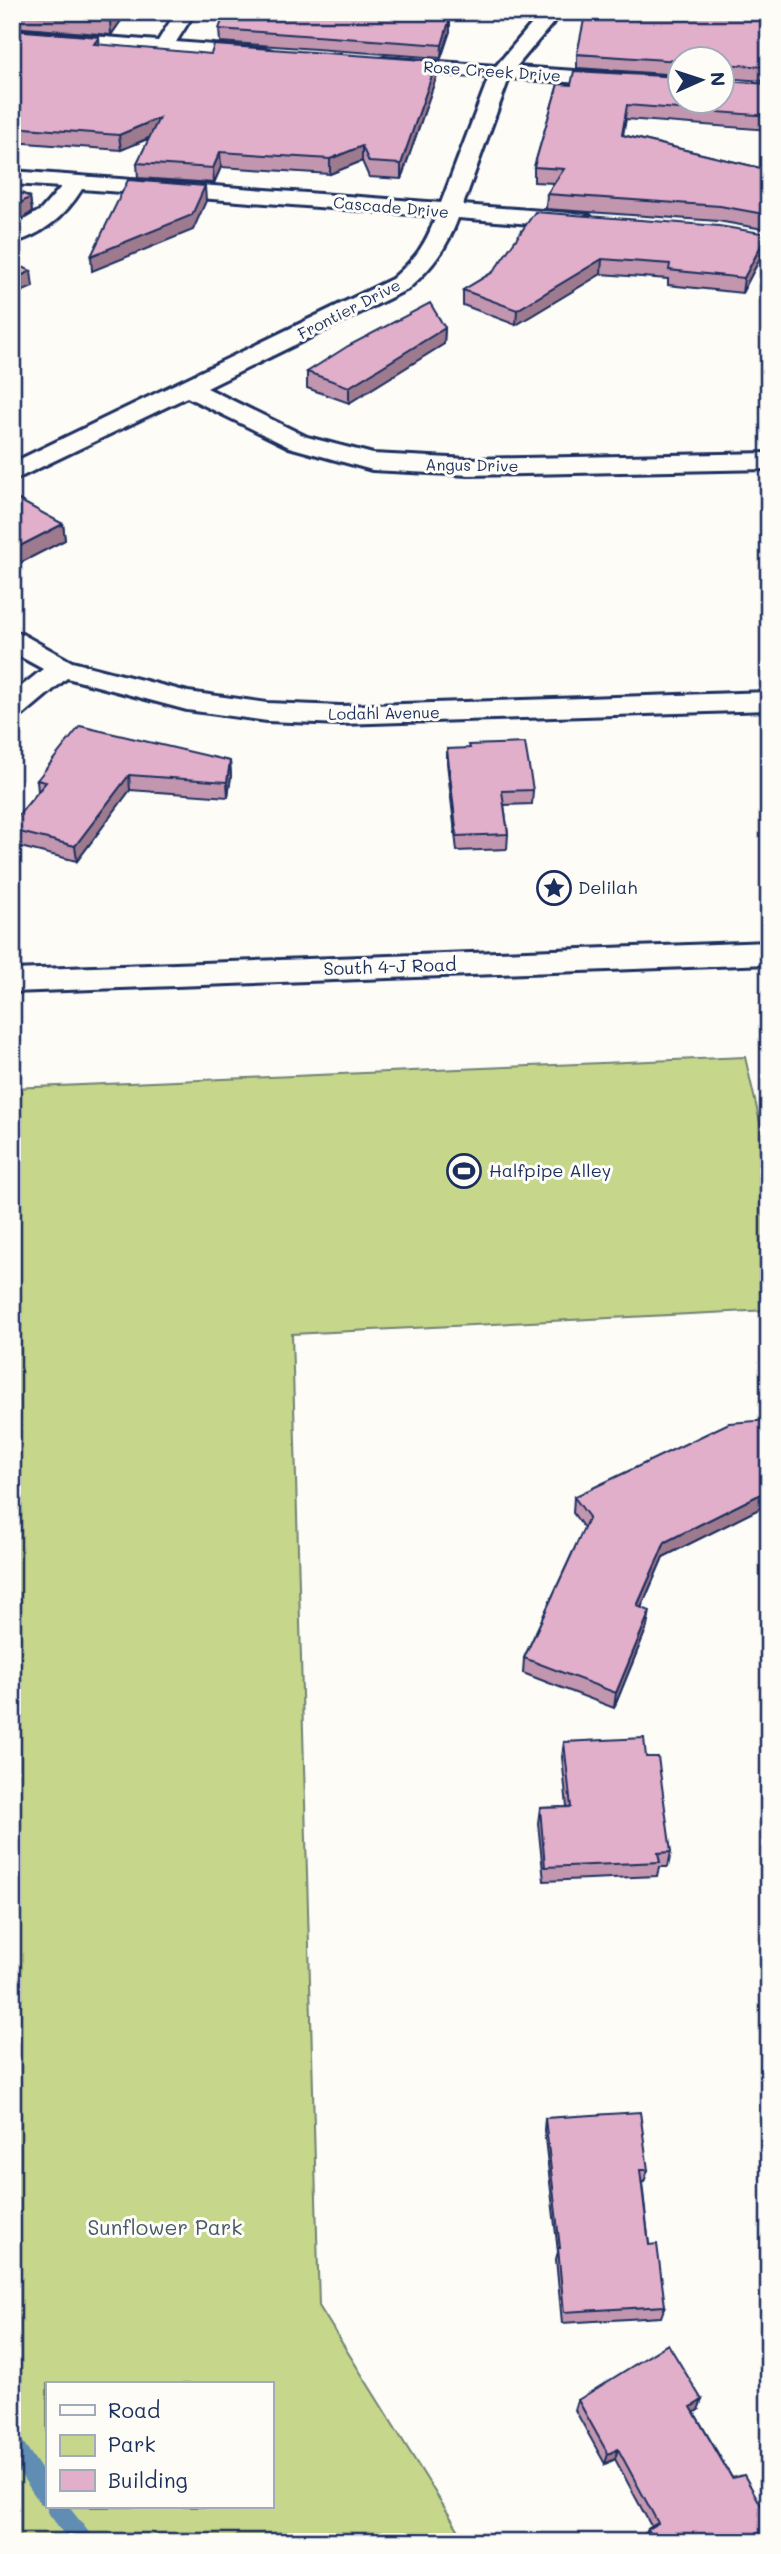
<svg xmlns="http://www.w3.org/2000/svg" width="781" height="2554" font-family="Mali,sans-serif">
  <rect width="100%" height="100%" fill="#fdfcf7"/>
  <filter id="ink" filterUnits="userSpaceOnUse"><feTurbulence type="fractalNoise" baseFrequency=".0143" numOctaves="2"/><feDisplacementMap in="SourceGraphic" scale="14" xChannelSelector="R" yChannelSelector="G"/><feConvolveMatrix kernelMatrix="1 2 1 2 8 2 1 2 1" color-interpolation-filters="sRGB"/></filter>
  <g filter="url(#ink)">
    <!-- green -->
    <path fill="#c6d68a" stroke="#708274" stroke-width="2" fill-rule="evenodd" d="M745,1057L769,1161V1310L292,1334L319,2306L466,2542H12V1088ZM47,2384H271V2507H47Z"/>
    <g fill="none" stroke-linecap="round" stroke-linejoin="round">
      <!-- stream -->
      <path fill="#5e8db3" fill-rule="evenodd" d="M12,2433L19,2436L47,2478V2507H69L91,2535L94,2542H70L49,2514L46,2506L40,2503L12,2462Z"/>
      <!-- minor casing -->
      <g stroke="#1b2f5e" stroke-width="6">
        <path id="minor" d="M176,12H195L176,42L265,49L272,51L275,55L272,59L265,61L12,42V30L158,41Z
          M542,12H562L516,67L680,78V90L509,78L463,205L582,214L590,216L593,221L590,226L582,228L458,218C447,248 432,268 408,289L207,388L307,437L373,454L469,459L769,453V469L469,475L372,470L289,447L187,397L12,481V463L392,279C416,258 425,246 436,216L82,189C66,215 43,235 12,243V227L41,210L61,187L12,184V171L441,203L489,77L384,70L377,68L374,64L377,60L384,58L496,66Z
          M12,631L22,634L72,662L188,692L267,703L341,706L769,692V710L341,724L267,721L187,710L67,678L23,715L12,718V694L43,669L12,652Z"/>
      </g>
      <!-- major casing -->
      <g stroke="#1b2f5e" stroke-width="6">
        <path id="major" d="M769,942V964L12,992V970Z"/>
      </g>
      <!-- minor -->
      <use href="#minor" fill="#fdfcf7" fill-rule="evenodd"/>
      <!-- major -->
      <use href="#major" fill="#fdfcf7" fill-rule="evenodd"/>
    </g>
    <!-- wall -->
    <path fill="#c296af" stroke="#1b2f5e" stroke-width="2" d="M12,12H127L111,35L12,27Z
      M450,18V31L441,58L220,42L219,29Z
      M12,30L100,45L437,75L401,179L369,177L362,161L330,174L221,167L214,183L138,178L137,163L150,138L121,150L12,142Z
      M577,54L769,64L765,70L763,81L723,78V81L769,84V130L626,119L623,135L769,170V230L718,221L546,209L547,194L554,183L534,182V167L558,84L722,102L680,60V75L577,68Z
      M12,189L30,197L32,212L18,221L12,220Z
      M767,234L765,249L742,293L668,285V279L601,274L516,325L463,305V290L493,272Z
      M445,328L444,344L349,403L307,388V372Z
      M12,501L63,524L65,540L18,564L12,560Z
      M447,749L533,790L532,804L504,805L508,834L507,849L457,851L447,763Z
      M230,761L231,776L228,797L130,790L77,861L12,845V823L38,792L37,780Z
      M769,1420V1504L663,1557L641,1608L647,1627L614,1708L523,1673L524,1658L584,1528L573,1513L574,1497Z
      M564,1742L646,1757L671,1852L668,1867H659L657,1876L544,1881L538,1823L540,1808L567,1807L562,1757Z
      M545,2118L648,2170L644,2182H642L649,2245L665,2306L661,2317L562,2323L556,2259L558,2252L544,2130Z
      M578,2400L698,2410L694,2412L769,2542H645L643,2538L647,2529L651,2526L615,2459L605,2464L575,2410Z"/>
    <!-- shaded-wall -->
    <path fill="#9e7a8e" stroke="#1b2f5e" stroke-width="2" d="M116,12H127L111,35L110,21Z
      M450,18V31L441,58L442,45Z
      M99,37L100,51L94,44Z
      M769,53V64L765,70V67L763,61Z
      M437,61V75L401,179V164Z
      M159,118L160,133L121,150L119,135Z
      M362,146V161L330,174V159Z
      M220,152L221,167L214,183L213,168Z
      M205,186L206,201L193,230L92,271L91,256Z
      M30,197L32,212L18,221L16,206Z
      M767,234L765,249L742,293L744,278Z
      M602,259L601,274L516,325L517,310Z
      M31,271L33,287L12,296V280Z
      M445,328L444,344L349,403V387Z
      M63,524L65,540L18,564L16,548Z
      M230,761L231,776L228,797L227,782Z
      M129,775L130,790L77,861L75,846Z
      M769,1490V1504L663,1557L635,1622L637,1606L665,1542Z
      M650,1611L647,1627L614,1708L616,1693Z
      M702,2400L698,2410L688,2417L691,2407Z
      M618,2449L615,2459L605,2464L608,2454Z"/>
    <!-- building -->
    <path fill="#e2afcb" stroke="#1b2f5e" stroke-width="2" d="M12,12H116L110,21L12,13Z
      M225,12H382L450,18L442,45L219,29Z
      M588,12H769V53L763,61L765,67L724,64L722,66V60H680V61L577,54L585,15Z
      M12,30L99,37L94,44L211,54L214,45L437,61L401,164L369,162L362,146L330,159L220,152L213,168L137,163L159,118L119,135L12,127Z
      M722,70L723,81L769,84V116L627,105L622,135L769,170V215L720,206L547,194L564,169L534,167L558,84L571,85L574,71L680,77V102H722Z
      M128,180L205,186L192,215L91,256Z
      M12,189L30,197L16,206L12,205Z
      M535,212L719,226L767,234L744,278L669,270L670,264L602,259L517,310L463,290L493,272Z
      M12,262L31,271L12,280Z
      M430,303L445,328L349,387L307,372L348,346Z
      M17,499L63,524L16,548L12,546V501Z
      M80,726L230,761L227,782L129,775L75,846L12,830V823L46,782L37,780Z
      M525,743L533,790L502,791L508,834L457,836L447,749L470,748L469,745Z
      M769,1420V1490L665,1542L637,1606L650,1611L616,1693L524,1658L589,1517L574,1497L729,1423Z
      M644,1738L646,1757H658L671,1852L658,1853L660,1862L545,1867L540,1808L571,1807L564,1742Z
      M640,2112L648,2170H640L649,2245L657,2244L665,2306L564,2312L558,2248H560L545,2118Z
      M668,2344L702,2400L691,2407L732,2478L744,2475L769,2519V2538L764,2542H654L647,2529L658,2523L618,2449L608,2454L578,2400Z"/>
  </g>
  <!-- icons -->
  <defs>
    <g id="sight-ring" transform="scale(1.75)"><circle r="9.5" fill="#fdfcf7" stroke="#1b2f5e" stroke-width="1.5"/><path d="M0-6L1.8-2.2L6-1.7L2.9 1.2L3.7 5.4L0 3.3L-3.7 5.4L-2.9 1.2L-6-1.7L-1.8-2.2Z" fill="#1b2f5e"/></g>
    <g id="stadium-ring" transform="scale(1.75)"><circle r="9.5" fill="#fdfcf7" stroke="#1b2f5e" stroke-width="1.5"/><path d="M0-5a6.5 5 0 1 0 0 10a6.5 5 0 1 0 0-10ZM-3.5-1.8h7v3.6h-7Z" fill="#1b2f5e"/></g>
  </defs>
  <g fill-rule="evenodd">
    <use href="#sight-ring" x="554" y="888"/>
    <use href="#stadium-ring" x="464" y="1171"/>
  </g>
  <g text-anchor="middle" stroke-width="6" stroke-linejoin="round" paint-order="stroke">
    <!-- far-street labels -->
    <g font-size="16" fill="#1b2f5e" stroke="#fdfcf7">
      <text transform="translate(492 71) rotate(4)" y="6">Rose Creek Drive</text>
      <text transform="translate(391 207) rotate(5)" y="6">Cascade Drive</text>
      <text transform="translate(349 309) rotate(-27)" y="6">Frontier Drive</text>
      <text transform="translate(472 465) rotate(1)" y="6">Angus Drive</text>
      <text transform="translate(384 713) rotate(-1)" y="6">Lodahl Avenue</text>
    </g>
    <!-- poi labels -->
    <g font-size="18" fill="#1b2f5e" stroke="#fdfcf7" text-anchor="start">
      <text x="578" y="894">Delilah</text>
      <text x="489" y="1177">Halfpipe Alley</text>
    </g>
    <!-- street labels -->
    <g font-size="18" fill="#1b2f5e" stroke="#fdfcf7">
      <text transform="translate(390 967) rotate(-2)" y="6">South 4-J Road</text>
    </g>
    <!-- near-park labels -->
    <g font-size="21" fill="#465969" stroke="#fdfcf7">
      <text x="165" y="2235">Sunflower Park</text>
    </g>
  </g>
  <!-- margin -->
  <rect width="781" height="2554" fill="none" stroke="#fdfcf7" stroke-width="42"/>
  <rect x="21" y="21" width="739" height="2512" fill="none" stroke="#1b2f5e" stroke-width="2.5" filter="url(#ink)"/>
  <!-- legend -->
  <rect x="46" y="2382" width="228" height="126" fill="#fdfcf7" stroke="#a3aaba" stroke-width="2"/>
  <rect x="60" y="2405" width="35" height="10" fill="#fdfcf7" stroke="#a3aaba" stroke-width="2"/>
  <text x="108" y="2418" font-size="21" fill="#1b2f5e">Road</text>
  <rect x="60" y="2435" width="35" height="21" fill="#c6d68a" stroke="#a3aaba" stroke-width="2"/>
  <text x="108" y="2452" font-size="21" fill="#1b2f5e">Park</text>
  <rect x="60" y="2470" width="35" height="21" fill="#e2afcb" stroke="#a3aaba" stroke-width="2"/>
  <text x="108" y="2488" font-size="21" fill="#1b2f5e">Building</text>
  <!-- north arrow -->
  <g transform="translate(701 80) rotate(87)"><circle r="33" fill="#fdfcf7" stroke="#a3aaba" stroke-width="2"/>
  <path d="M0-5L12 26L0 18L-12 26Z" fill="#1b2f5e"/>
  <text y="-10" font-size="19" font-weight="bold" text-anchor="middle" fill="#1b2f5e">N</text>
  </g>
</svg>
